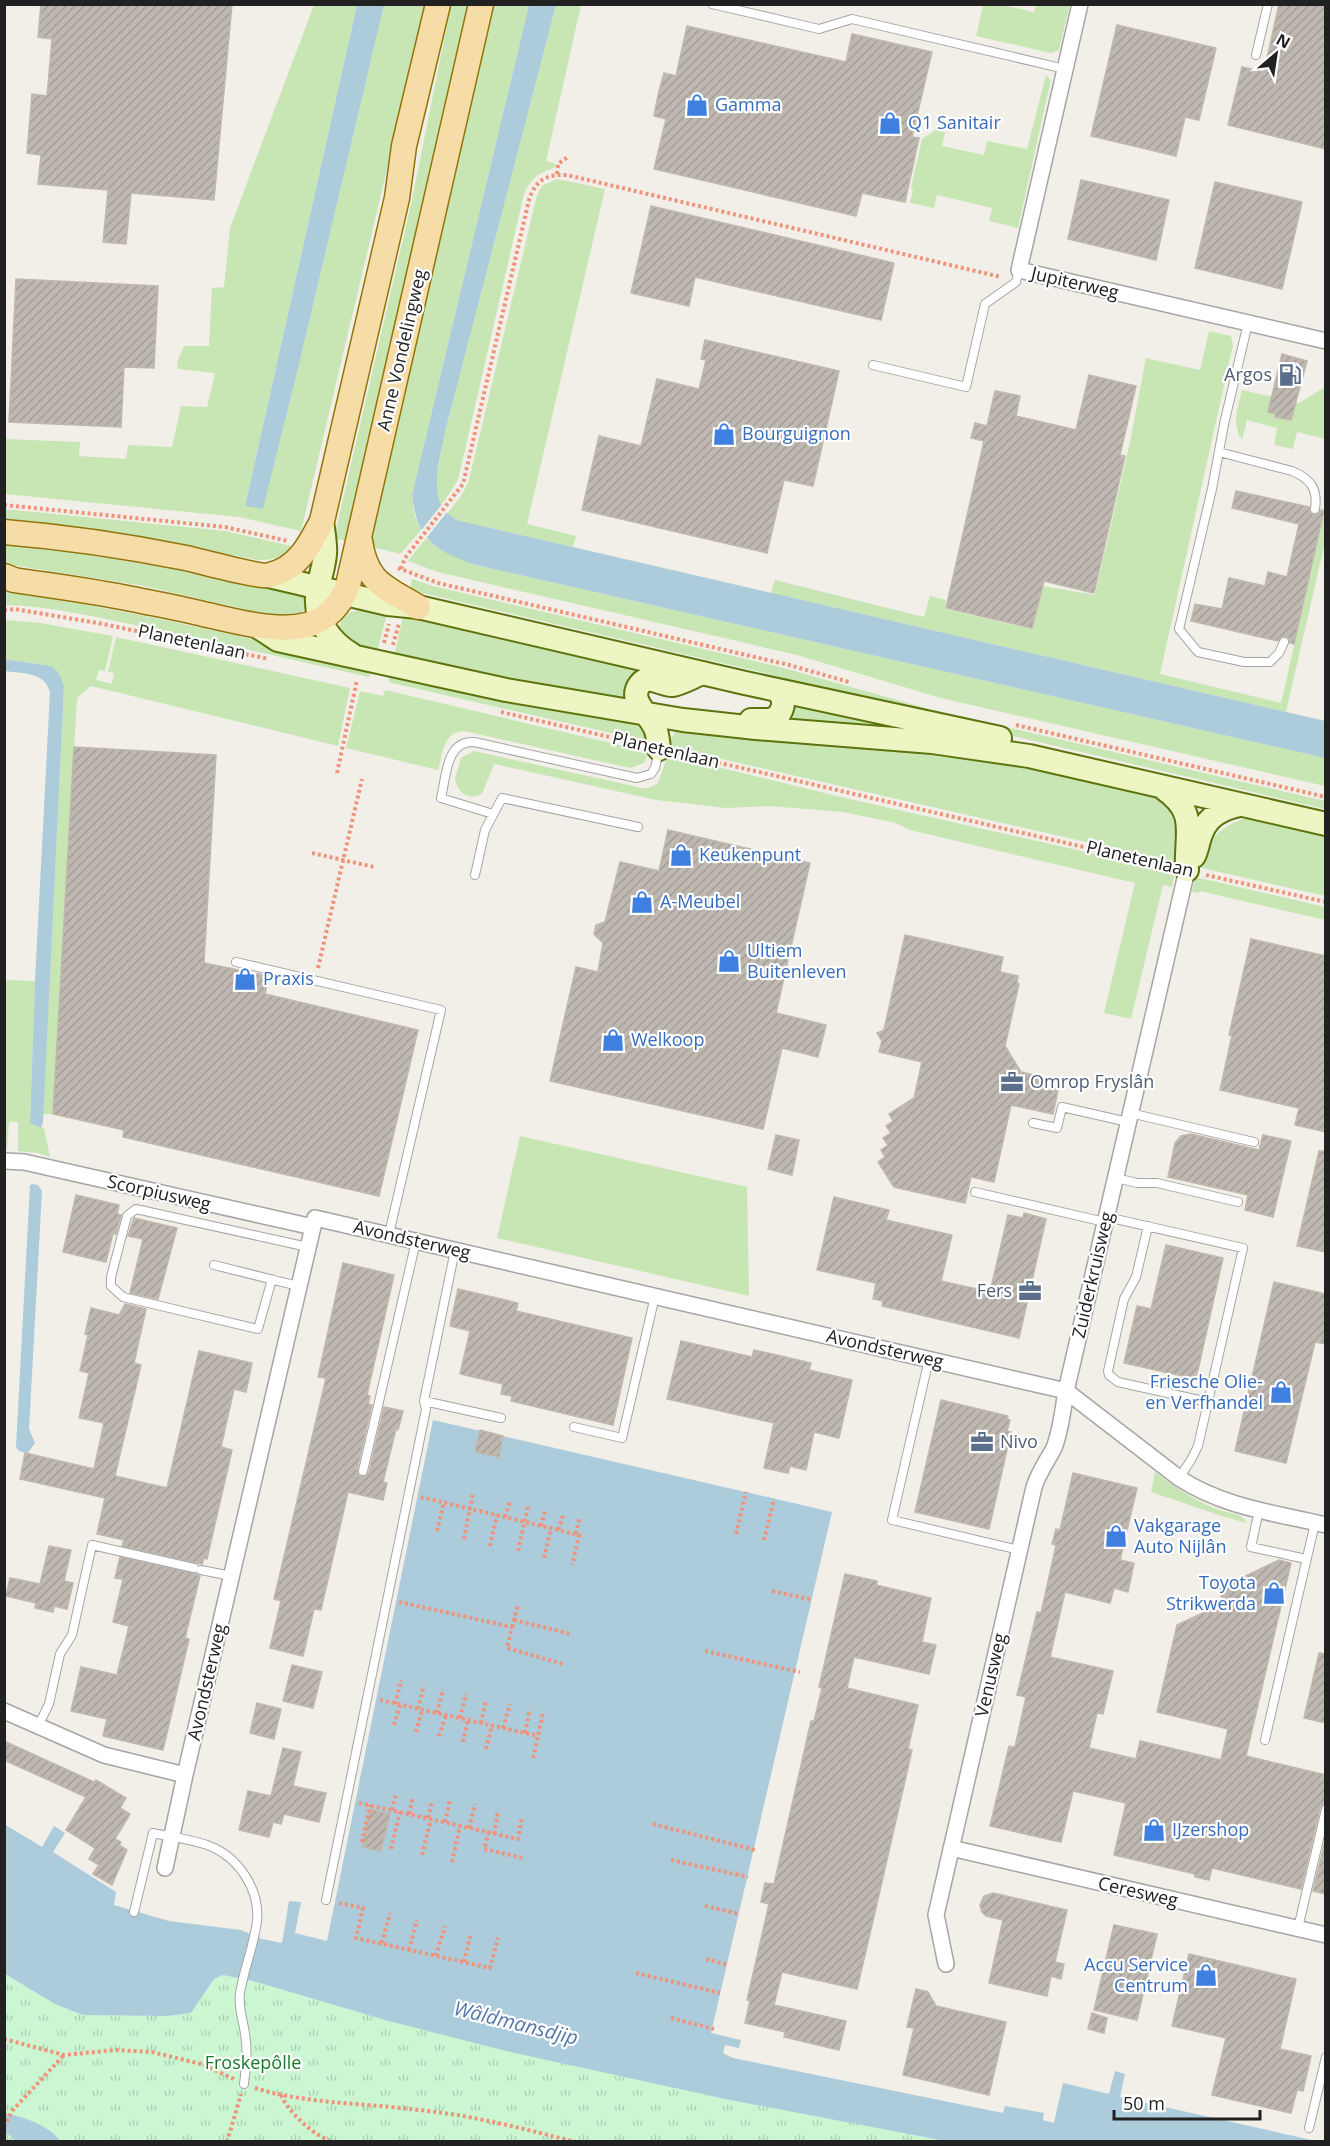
<svg xmlns="http://www.w3.org/2000/svg" width="1330" height="2146" font-family="'Open Sans',sans-serif">
  <defs>
    <pattern id="park-tufts" width="24" height="20" patternUnits="userSpaceOnUse" patternTransform="scale(1.5)"><rect width="24" height="20" fill="#caf6d2"/><path d="M3 7l-1-3M5 7V3M7 7l1-3M15 17l-1-3M17 17v-4M19 17l1-3" fill="none" stroke="#add3b4"/></pattern>
    <pattern id="building-hatch" width="6" height="6" patternUnits="userSpaceOnUse" patternTransform="scale(1.5)"><rect width="6" height="6" fill="#beb8b1"/><path d="M-1 1l2-2M0 6l6-6M5 7l2-2" fill="none" stroke="#a39e98"/></pattern>
  </defs>
  <rect width="100%" height="100%" fill="#f1efe8"/>
  <!-- grass -->
  <path fill="#c7e6b3" d="M314,5H357L245,505L263,508L297,373L384,5H426L301,531L239,517L5,494V439L80,442L79,456L126,459L128,445L172,447L181,406L207,407L215,373L178,369L177,362L184,346H209L212,288L224,287L230,228Z
    M451,5H470L347,541L334,538L412,200Z
    M493,5H529L412,495L414,514L421,530L400,554L369,546L371,531L443,225Z
    M556,5H581L546,161L556,164L554,168C539,172 530,179 524,194L458,480L441,506L435,486L445,432Z
    M983,5H1002L1034,12L1036,5H1068L1069,7L1059,50L1051,53L976,36Z
    M1046,75L1051,81L1050,84L1018,228L989,221L992,208L937,195L934,208L910,203L913,190L911,188L922,139L937,129L945,132L942,146L984,155L987,141L1027,149Z
    M557,179L605,189L527,524L576,536L573,547L460,521L447,514L463,493L469,480L537,195L542,186Z
    M1209,331L1231,336L1233,345L1160,674L1281,703L1325,511V542L1286,712L771,593L775,580L924,617L930,596L946,600L945,609L1032,629L1043,586L1095,595L1130,442L1146,358L1200,370Z
    M1325,387V439L1297,432L1293,449L1274,445L1277,428L1247,420L1242,440C1231,424 1238,407 1242,390L1299,403Z
    M4,509L225,531L291,546C284,559 271,560 257,560L117,533L5,521Z
    M426,538L436,547L472,564L1325,758V786L941,698L797,655L438,572L408,561Z
    M4,542L63,548L181,566L300,594L306,600C307,617 292,617 279,617L139,585L5,564Z
    M412,579L433,586L780,667L929,709L1325,801V809L889,707L769,674L410,590Z
    M5,592C129,609 251,639 374,667L369,677C294,660 220,643 145,627C99,618 51,606 5,605Z
    M365,609L387,613L376,656L352,645L339,629C341,614 352,611 365,609Z
    M403,617L637,671L638,672L627,705L393,661Z
    M5,620L40,623L113,636L105,671L99,670L96,680L112,684L114,673L108,672L116,637L350,688L338,746L91,686L77,698L53,1114H43L64,686L51,666L5,659Z
    M390,671L640,721L650,742L392,683L389,681Z
    M385,690L649,752L644,763L630,768L464,731C443,732 443,753 438,770L346,748L360,691L383,696Z
    M793,699L985,740L788,720Z
    M678,729L1028,760L1147,791C1175,810 1181,830 1178,863L669,747L671,738Z
    M474,751L642,788H649L658,783L668,755L845,798L1175,872L1172,887L1163,885L1131,1019L1104,1013L1135,883L910,830L896,823L843,812L769,806L726,808L656,800L494,764L483,792L478,796C466,799 457,791 455,779L461,758Z
    M1249,817L1325,830V896L1198,867C1208,839 1220,826 1249,817Z
    M1195,877L1325,907V920L1200,891L1199,893L1192,892Z
    M4,980L35,981L30,1123L44,1128L50,1157L38,1153L18,1151V1122H9L7,1150H5Z
    M520,1136L747,1187L749,1296L497,1238Z
    M1155,1472C1176,1488 1198,1503 1222,1511C1233,1514 1241,1513 1247,1523C1214,1515 1183,1502 1151,1492Z"/>
  <!-- park -->
  <path fill="url(#park-tufts)" d="M4,1974L55,2004L83,2015L167,2016L191,2013L214,1979L223,1975L253,1981L385,2020L730,2100L945,2141H5Z"/>
  <!-- water -->
  <path fill="#accbdb" d="M357,5H384L297,373L263,509L245,506Z
    M529,5H556L445,432C440,462 423,506 460,521L1325,721V758L472,564C433,549 417,539 412,495Z
    M4,659L51,666L58,672L64,686L43,1122L41,1128L30,1123L35,981L50,692C44,671 23,674 5,671Z
    M33,1184L38,1185L42,1191L29,1429L35,1443L28,1453L19,1451L16,1447L30,1185Z
    M433,1420L832,1512L711,2033L741,2040L739,2048L725,2045L723,2053L733,2058L1003,2113L1005,2106L1044,2113L1043,2120L1054,2123L1063,2083L1109,2094L1115,2071L1125,2074L1120,2097L1316,2141H945L730,2100L506,2051L385,2020L253,1981L223,1975L214,1979L191,2013L167,2016L83,2015L55,2004L5,1974L4,1824L42,1847L54,1826L65,1833L53,1852L116,1892L114,1905L169,1921L241,1930L262,1939L282,1943L289,1901L301,1902L295,1933L327,1941Z
    M4,2113C22,2116 50,2126 60,2141H15L11,2136L5,2133Z"/>
  <!-- pier -->
  <path fill="#f1efe8" d="M443,503L448,511L424,541L419,533Z"/>
  <!-- building -->
  <path fill="url(#building-hatch)" stroke="#c1b8ac" stroke-width="1.5" d="M41,4H232L214,200L131,193L126,244L103,242L108,190L38,184L41,155L27,153L32,94L47,96L52,39L38,37Z
    M1279,4H1326V149L1228,125L1242,67L1264,72Z
    M1117,25L1216,48L1199,120L1185,117L1176,156L1091,136Z
    M687,26L846,62L852,34L932,52L912,137L919,138L905,202L862,193L856,216L654,169L666,119L654,116L658,95L664,73L676,76Z
    M1081,180L1169,200L1156,260L1068,239Z
    M1215,182L1302,202L1282,289L1195,268Z
    M651,206L894,263L881,320L695,277L689,306L631,293Z
    M16,279L158,286L154,368L124,367L121,427L9,422Z
    M705,340L839,371L813,486L784,480L767,553L582,510L599,436L641,446L657,379L699,389L706,360L701,359Z
    M1282,354L1307,361L1291,420L1275,417L1276,414L1268,412Z
    M1089,375L1136,386L1120,455L1125,456L1094,593L1044,581L1032,628L946,608L984,441L971,438L975,423L987,426L995,391L1020,396L1016,416L1076,430Z
    M1236,491L1309,507L1310,512L1314,515L1318,514L1321,510L1324,511L1294,644L1290,643L1289,639L1286,636L1281,637L1278,641L1191,621L1195,604L1222,609L1229,578L1265,586L1268,572L1287,577L1299,524L1232,508Z
    M74,747L216,755L204,963L269,976L265,994L418,1030L379,1196L123,1137L124,1130L53,1114Z
    M668,830L810,863L776,1013L826,1025L818,1057L782,1048L763,1129L550,1081L576,967L598,972L603,943L594,934L596,925L605,922L620,862L659,871Z
    M905,935L1003,957L1000,972L1018,976L1017,983L1019,984L1005,1046L1021,1072L1060,1081L1053,1114L1011,1105L994,1182L971,1177L965,1203L894,1187L878,1162L885,1157L881,1150L888,1145L883,1138L891,1133L886,1126L893,1121L889,1114L914,1098L922,1062L879,1052L882,1041L877,1033L884,1030Z
    M1251,939L1326,956V1132L1295,1125L1299,1108L1220,1090L1232,1035H1229Z
    M1191,1134L1259,1150L1263,1135L1291,1141L1273,1217L1245,1210L1248,1195L1168,1177L1175,1143L1181,1136Z
    M776,1135L799,1140L792,1175L768,1169Z
    M1319,1151H1326V1252L1297,1246Z
    M76,1195L119,1205L117,1214L121,1215L116,1234L113,1233L106,1262L63,1252Z
    M834,1197L889,1210L886,1220L952,1235L941,1281L990,1292L1008,1215L1023,1218L1024,1213L1046,1219L1019,1338L882,1306L883,1301L873,1299L876,1283L817,1270Z
    M134,1218L177,1228L158,1299L130,1293L143,1239L128,1236Z
    M1166,1245L1223,1258L1196,1379L1124,1363L1137,1306L1151,1309Z
    M343,1263L394,1275L367,1395L370,1396L368,1404L372,1405L357,1470L359,1476H365L369,1472L384,1407L403,1411L398,1430L396,1429L383,1482L387,1483L383,1500L348,1492L321,1610L314,1609L303,1656L270,1648L281,1601L274,1599L326,1378L318,1377Z
    M1274,1282L1326,1294V1344L1315,1342L1286,1463L1235,1451Z
    M458,1289L518,1303L516,1311L632,1338L613,1425L511,1401L512,1396L501,1394L503,1384L460,1374L470,1331L450,1326Z
    M125,1304L146,1309L134,1363L141,1365L115,1476L167,1488L199,1351L252,1363L246,1392L234,1389L221,1447L232,1450L207,1559L204,1558L202,1564L122,1546L124,1540L97,1534L105,1498L20,1479L25,1453L94,1469L104,1423L79,1418L89,1373L80,1371L88,1335L85,1334L91,1308L119,1315Z
    M681,1341L752,1357L754,1350L768,1353L811,1363L809,1370L852,1380L839,1438L814,1432L806,1470L790,1466L788,1473L764,1468L774,1423L667,1399Z
    M941,1400L1008,1416L1007,1419L1010,1420L1007,1431L1011,1432L989,1529L915,1512Z
    M480,1430L503,1436L499,1457L475,1452Z
    M1073,1473L1137,1488L1120,1560L1134,1563L1128,1592L1114,1588L1110,1603L1065,1592L1050,1657L1113,1671L1103,1714L1097,1713L1089,1748L1136,1759L1140,1741L1221,1760L1228,1729L1157,1712L1177,1625L1224,1603L1218,1589L1279,1560L1291,1563L1246,1756L1326,1775V1803L1320,1808L1301,1889L1212,1868L1209,1880L1195,1877V1874L1114,1855L1126,1803L1073,1791L1061,1842L990,1826L1009,1746L1015,1747L1026,1697L1017,1695L1037,1612L1041,1613L1056,1545L1052,1544L1056,1529L1060,1530Z
    M49,1546L71,1550L64,1581L73,1583L67,1609L54,1606L53,1612L35,1608L36,1603L6,1596L10,1578L40,1584Z
    M120,1557L196,1574L200,1576L185,1638L189,1639L163,1750L103,1736L107,1719L71,1711L81,1667L117,1675L129,1626L113,1622L123,1579L115,1578Z
    M845,1574L877,1581L876,1585L931,1598L922,1642L936,1645L929,1674L854,1657L847,1688L918,1705L908,1749L912,1750L876,1908L857,1989L782,1972L774,2005L846,2021L839,2050L784,2037L785,2032L745,2023L750,2001L747,2000L769,1904L761,1902L765,1883L774,1884L811,1721H814L822,1688L819,1687Z
    M1319,1653L1326,1654V1723L1304,1718Z
    M292,1665L322,1672L313,1708L283,1701Z
    M257,1703L281,1709L274,1739L250,1733Z
    M4,1741L94,1782L96,1780L126,1798L120,1808L130,1814L115,1839L121,1842L119,1845L127,1850L112,1885L93,1874L99,1865L89,1859L95,1848L66,1830L86,1797L4,1760Z
    M283,1748L301,1752L293,1786L326,1793L319,1822L284,1814L281,1824L273,1822L269,1837L239,1830L248,1791L271,1796Z
    M370,1809L390,1814L381,1851L362,1847Z
    M1326,1837V1894L1313,1891Z
    M993,1893L1067,1910L1055,1962L1064,1964L1061,1979L1051,1976L1047,1996L989,1983L1003,1920L986,1916L982,1912L980,1905L984,1896Z
    M1114,1925L1157,1934L1137,2020L1094,2010Z
    M1189,1954L1296,1979L1280,2049L1311,2056L1303,2091L1297,2090L1291,2113L1212,2095L1226,2038L1172,2026Z
    M916,1989L928,1992L936,2006L1006,2022L989,2095L903,2075L914,2028L907,2027Z
    M1092,2013L1107,2018L1104,2033L1088,2029Z"/>
  <g fill="none" stroke-linecap="round" stroke-linejoin="round">
    <!-- service casing -->
    <g stroke="#a5a5a5" stroke-width="10">
      <path id="service" d="M712,4L819,29L852,19L1065,69
        M1256,55L1268,4
        M1248,323L1224,424L1212,489L1179,629L1198,652L1244,662H1270L1279,653L1284,642
        M873,365L966,387L985,304L1016,282L1019,270
        M1219,452L1292,471C1311,479 1318,489 1315,509
        M493,814L441,798C446,778 446,740 474,742L637,778L651,774L655,768L659,750
        M475,875L485,830L502,798L638,827
        M236,962L441,1010L389,1234
        M1130,1113L1254,1142
        M1033,1123L1057,1128L1062,1107L1128,1122
        M1116,1178L1137,1183H1157L1238,1202
        M975,1192L1105,1222
        M1107,1217L1243,1248L1198,1446L1191,1460L1179,1478
        M1148,1226L1136,1277L1124,1299L1108,1371L1109,1375L1118,1382L1208,1402
        M455,1250L424,1401L501,1418
        M214,1265L298,1286
        M272,1279L258,1329L123,1297L111,1286V1277L127,1216L136,1209L308,1247
        M929,1359L892,1520L1019,1550
        M574,1427L622,1438L655,1296
        M363,1471L416,1241
        M1259,1510L1251,1547L1306,1559
        M201,1570L231,1576
        M38,1726L49,1704L60,1654L72,1635L92,1545L194,1568
        M1265,1740L1315,1523
        M326,1900L426,1409L424,1401
        M134,1912L153,1833C171,1837 190,1839 207,1845C238,1856 260,1889 257,1921C254,1945 244,1969 240,1993C238,2008 243,2019 245,2034C248,2051 246,2067 244,2084
        M1298,1928L1326,1809
        M1309,2128L1326,2057"/>
    </g>
    <!-- minor casing -->
    <g stroke="#a5a5a5" stroke-width="18">
      <path id="minor" d="M1080,4L1019,270L1326,341
        M4,1161L24,1162L313,1227
        M4,1711L104,1755L185,1775L315,1218L1066,1391L1179,1478C1223,1507 1275,1513 1326,1525
        M951,1848L1326,1935
        M165,1868L185,1775
        M946,1964L936,1915L1034,1487C1039,1472 1047,1461 1054,1448C1061,1430 1063,1409 1066,1391L1187,870"/>
    </g>
    <!-- secondary casing -->
    <g stroke="#5d730d" stroke-width="26">
      <path id="secondary" d="M322,521C323,531 326,543 325,554C324,568 318,582 317,596C315,621 331,642 351,654
        M269,576L388,604L418,607L745,683L1000,738
        M255,625L278,640L506,690L683,720L756,728L932,742L1029,756L1326,824
        M751,720H771L778,716C785,706 785,699 777,690
        M659,749C658,741 658,733 654,726C647,712 628,700 640,684C648,674 662,685 672,685C681,684 694,676 703,673
        M1163,788C1199,813 1185,833 1187,870
        M1194,856C1198,848 1198,840 1202,832C1208,816 1224,808 1240,805"/>
    </g>
    <!-- primary casing -->
    <g stroke="#93740b" stroke-width="27">
      <path id="primary" d="M4,532C65,537 126,546 186,558C200,561 261,578 270,575C298,569 310,544 322,521L397,198L404,146L438,4
        M360,541C366,583 385,587 418,607
        M4,576L14,580C53,586 93,591 132,599C156,604 180,608 203,614C236,621 274,633 307,625C327,620 341,604 348,585L481,4"/>
    </g>
    <!-- path -->
    <path stroke="#f0937a" stroke-width="4" stroke-dasharray="3 3" stroke-linecap="butt" d="M557,174L558,164L569,156
      M4,505L225,527L288,541
      M398,568L438,583L789,665L849,682
      M401,569L405,558L463,484L529,200C535,180 547,174 567,175L1001,277
      M4,610L15,609L103,624L269,659
      M384,643L389,624
      M393,645L399,623
      M501,712L640,744
      M1016,725L1326,797
      M677,753L1166,866
      M337,773L357,680
      M312,853L374,867
      M1206,875L1326,902
      M318,968L362,779
      M421,1497L579,1535L572,1565
      M505,1517L510,1501
      M541,1526L545,1510
      M558,1530L563,1515
      M437,1531L444,1502
      M576,1534L579,1519
      M736,1534L746,1492
      M464,1539L473,1493
      M764,1540L774,1499
      M490,1546L497,1515
      M518,1551L528,1507
      M544,1558L551,1528
      M772,1591L813,1600
      M399,1602L512,1627L507,1648L563,1664
      M514,1620L571,1634
      M512,1627L518,1605
      M705,1651L800,1672
      M380,1700L538,1736
      M395,1704L401,1680
      M418,1709L424,1685
      M437,1713L443,1689
      M460,1718L466,1694
      M481,1723L486,1700
      M394,1725L400,1705
      M503,1728L510,1704
      M416,1732L422,1710
      M525,1733L530,1709
      M439,1736L446,1715
      M463,1742L468,1720
      M486,1749L492,1725
      M533,1758L543,1713
      M359,1803L518,1839L522,1817
      M392,1810L396,1794
      M409,1814L413,1797
      M428,1818L432,1802
      M445,1822L450,1799
      M653,1824L755,1850
      M469,1828L475,1804
      M489,1832L484,1849L523,1858
      M494,1834L498,1811
      M362,1842L370,1805
      M391,1849L400,1812
      M422,1855L431,1819
      M671,1860L748,1877
      M452,1862L460,1826
      M339,1903L363,1908L356,1938L490,1968L498,1938
      M705,1906L740,1914
      M382,1943L390,1913
      M409,1950L417,1920
      M436,1956L445,1926
      M706,1959L728,1965
      M464,1962L471,1933
      M636,1973L720,1993
      M671,2018L714,2029
      M4,2039L64,2055L115,2050L152,2052L201,2064L234,2079
      M255,2088C307,2104 364,2103 418,2110C472,2115 524,2129 576,2142
      M281,2095C289,2113 314,2136 333,2142
      M4,2127L12,2111L64,2055
      M227,2142L241,2094"/>
    <!-- service -->
    <use href="#service" stroke="#fff" stroke-width="8"/>
    <!-- minor -->
    <use href="#minor" stroke="#fff" stroke-width="15"/>
    <!-- secondary -->
    <use href="#secondary" stroke="#edf6c2" stroke-width="22"/>
    <!-- primary -->
    <use href="#primary" stroke="#f6dda8" stroke-width="24"/>
  </g>
  <!-- icons -->
  <defs>
    <g id="shop-bare" transform="scale(1.8)"><path d="M-5-2.5h2.3a2.7 3.5 0 0 1 5.4 0H5L5.5 6h-11ZM-1.5-2.5h3a1.5 2.3 0 0 0-3 0Z" fill="#3f7fe0" stroke="#fff" stroke-width="2.5" paint-order="stroke"/></g>
    <g id="fuel-bare" transform="scale(1.8)"><path d="M-5.5-6h7V0h2V4h1.3V-2.5L3-4.5l.8-.8L6-3V5H2.5V1h-1V6h-7ZM-4.2-4.7v3.2H.2V-4.7Z" fill="#5c6f8a" stroke="#fff" stroke-width="2.5" paint-order="stroke"/></g>
    <g id="office-bare" transform="scale(1.8)"><path d="M-6-3h4V-5.5h4V-3h4V5H-6ZM-1-4.5V-3h2v-1.5ZM-6 0V1H6V0Z" fill="#5c6f8a" stroke="#fff" stroke-width="2.5" paint-order="stroke"/></g>
  </defs>
  <g fill-rule="evenodd">
    <use href="#shop-bare" x="697" y="105"/>
    <use href="#shop-bare" x="890" y="123"/>
    <use href="#fuel-bare" x="1290" y="375"/>
    <use href="#shop-bare" x="724" y="434"/>
    <use href="#shop-bare" x="681" y="855"/>
    <use href="#shop-bare" x="642" y="902"/>
    <use href="#shop-bare" x="729" y="961"/>
    <use href="#shop-bare" x="245" y="979"/>
    <use href="#shop-bare" x="613" y="1040"/>
    <use href="#office-bare" x="1012" y="1082"/>
    <use href="#office-bare" x="1030" y="1291"/>
    <use href="#shop-bare" x="1281" y="1392"/>
    <use href="#office-bare" x="982" y="1442"/>
    <use href="#shop-bare" x="1116" y="1536"/>
    <use href="#shop-bare" x="1274" y="1593"/>
    <use href="#shop-bare" x="1154" y="1830"/>
    <use href="#shop-bare" x="1206" y="1975"/>
  </g>
  <g text-anchor="middle" stroke-width="4.5" stroke-linejoin="round" paint-order="stroke">
    <!-- shop labels -->
    <g font-size="18" fill="#366cbe" stroke="#fff" text-anchor="start">
      <text x="715" y="111">Gamma</text>
      <text x="908" y="129">Q1 Sanitair</text>
      <text x="742" y="440">Bourguignon</text>
      <text x="699" y="861">Keukenpunt</text>
      <text x="660" y="908">A-Meubel</text>
      <text x="747" y="957">Ultiem<tspan x="747" dy="21">Buitenleven</tspan></text>
      <text x="263" y="985">Praxis</text>
      <text x="631" y="1046">Welkoop</text>
      <text x="1263" y="1388" text-anchor="end">Friesche Olie-<tspan x="1263" dy="21">en Verfhandel</tspan></text>
      <text x="1134" y="1532">Vakgarage<tspan x="1134" dy="21">Auto Nijlân</tspan></text>
      <text x="1256" y="1589" text-anchor="end">Toyota<tspan x="1256" dy="21">Strikwerda</tspan></text>
      <text x="1172" y="1836">IJzershop</text>
      <text x="1188" y="1971" text-anchor="end">Accu Service<tspan x="1188" dy="21">Centrum</tspan></text>
    </g>
    <!-- street labels -->
    <g font-size="18" fill="#212121" stroke="#fff">
      <text transform="translate(1075 283) rotate(13)" y="6">Jupiterweg</text>
      <text transform="translate(402 350) rotate(-77)" y="6">Anne Vondelingweg</text>
      <text transform="translate(192 642) rotate(12)" y="6">Planetenlaan</text>
      <text transform="translate(666 750) rotate(13)" y="6">Planetenlaan</text>
      <text transform="translate(1140 859) rotate(13)" y="6">Planetenlaan</text>
      <text transform="translate(159 1193) rotate(13)" y="6">Scorpiusweg</text>
      <text transform="translate(412 1240) rotate(13)" y="6">Avondsterweg</text>
      <text transform="translate(1093 1275) rotate(-77)" y="6">Zuiderkruisweg</text>
      <text transform="translate(885 1349) rotate(13)" y="6">Avondsterweg</text>
      <text transform="translate(991 1675) rotate(-77)" y="6">Venusweg</text>
      <text transform="translate(207 1682) rotate(-77)" y="6">Avondsterweg</text>
      <text transform="translate(1138 1892) rotate(13)" y="6">Ceresweg</text>
    </g>
    <!-- service labels -->
    <g font-size="18" fill="#4e5e75" stroke="#fff" text-anchor="end">
      <text x="1272" y="381">Argos</text>
      <text x="1030" y="1088" text-anchor="start">Omrop Fryslân</text>
      <text x="1012" y="1297">Fers</text>
      <text x="1000" y="1448" text-anchor="start">Nivo</text>
    </g>
    <!-- park labels -->
    <g font-size="18" fill="#147a27" stroke="#fff">
      <text x="253" y="2069">Froskepôlle</text>
    </g>
    <!-- water labels -->
    <g font-size="20" font-style="italic" fill="#5376ab" stroke="#fff">
      <text transform="translate(516 2023) rotate(14)" y="7">Wâldmansdjip</text>
    </g>
  </g>
  <!-- border -->
  <rect width="1330" height="2146" fill="none" stroke="#212121" stroke-width="12"/>
  <!-- north arrow -->
  <g transform="translate(1276 54) rotate(29)" stroke="#ffffff" stroke-width="4.5" paint-order="stroke">
  <path d="M0-4.5L10 22L0 15L-10 22Z" fill="#212121"/>
  <text y="-9" font-size="16" font-weight="bold" text-anchor="middle" fill="#212121">N</text>
  </g>
  <!-- scale -->
  <path d="M1114 2110v9h146v-9" fill="none" stroke="#212121" stroke-width="3"/>
  <text x="1123" y="2110" font-size="18" fill="#212121" stroke="#ffffff" stroke-width="4.5" paint-order="stroke">50 m</text>
</svg>
